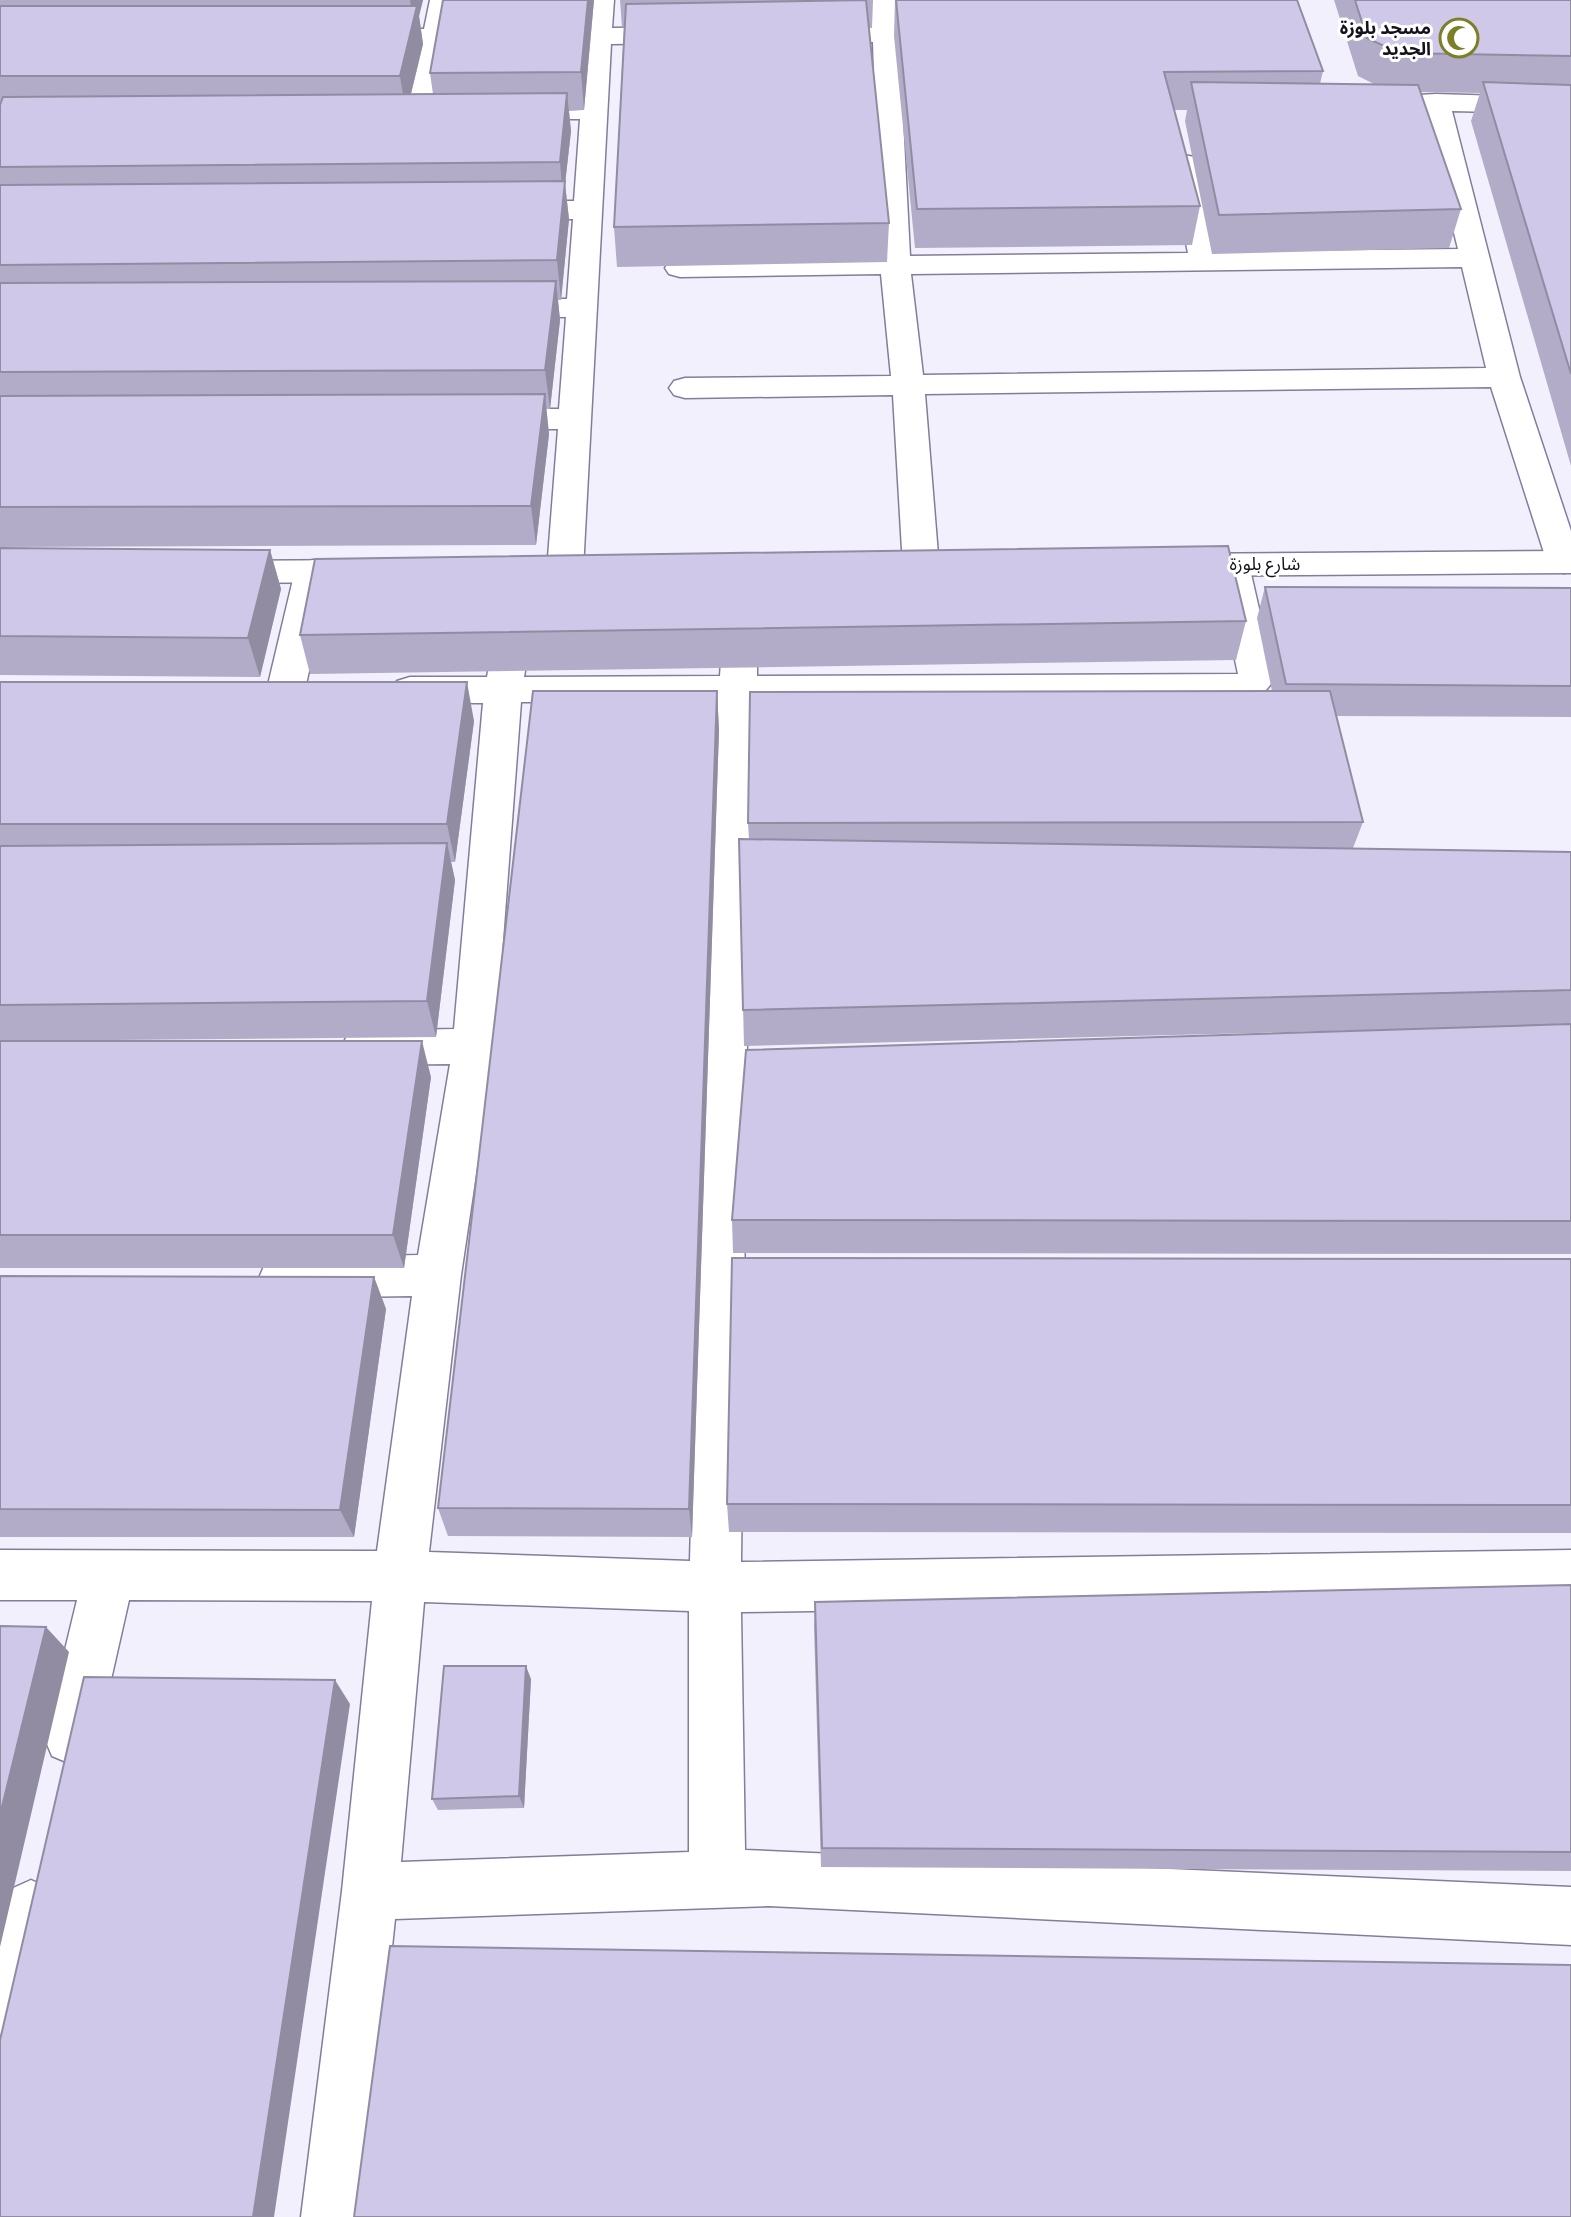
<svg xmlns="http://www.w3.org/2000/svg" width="1571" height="2217" font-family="'Titillium Web','Noto Sans Arabic',sans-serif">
  <rect width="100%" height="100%" fill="#f2f0fd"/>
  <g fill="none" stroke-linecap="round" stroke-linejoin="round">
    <!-- minor casing -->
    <g stroke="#837d9a" stroke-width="3">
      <path id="minor" d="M430,0H456L433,112L429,118L419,120L409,118L405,112L420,45L362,44L353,42L349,36L353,30L362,28L424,29Z
        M588,0H614L612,28L683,27L692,29L696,35L692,41L683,43L611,44L583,570L577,578L565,581L553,578L547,570L558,429H486L474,426L470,419L474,412L486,409H559L566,317L498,316L487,314L483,307L487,300L498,298L567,299L573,219H506L496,216L491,210L496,204L506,201H574L580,119H508L498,117L494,111L498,105L508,103H581Z
        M871,0H897L898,26L964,27L968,33L964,39L899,42L910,256L1188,253L1170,163L1174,157L1184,155L1194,157L1198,163L1218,252L1458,249L1424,111L1399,108L1395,102L1399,96L1436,94L1571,98V114L1452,111L1520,377L1571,531V571L1564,573L1552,570L1547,562L1491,387L925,394L939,567L933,575L921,578L909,575L903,567L893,395L685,398L674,395L669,388L674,381L685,378L891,376L881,274L680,277L669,274L665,268L669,262L680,259L880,256L873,42L808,43L799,41L795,35L799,29L808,27L872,26ZM1462,267L1486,368L923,375L911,274Z
        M1232,554L1244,557L1249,565L1275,679L1261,696L1248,700L756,702L749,864L741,1562L1571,1550V1600L741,1612L745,1850L1571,1887V1945L769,1906L395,1919L363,2217H301L342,1891L372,1601L129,1600L98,1737L90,1756L71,1764L52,1756L44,1737L77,1600H0V1550L377,1551L412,1296L282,1298L265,1292L259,1278L265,1264L282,1258L418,1255L450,1064L362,1065L347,1060L341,1048L347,1036L362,1031L454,1029L483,703H410L397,699L391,690L397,681L410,677H487L499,611L504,603L517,599L530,603L535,611L524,677L720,676L721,661L726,652L739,649L752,652L757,661V676L1238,674L1215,565L1220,557ZM521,702H718L709,864L690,1561L429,1552L461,1275L495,1046ZM424,1602L689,1611V1852L401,1862Z
        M313,560L325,563L331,571L305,689L299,698L286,702L273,698L267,689L295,571L301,563Z
        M31,1880L51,1889L60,1909L30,2039L21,2060L0,2069V1919L11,1889Z"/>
    </g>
    <!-- tertiary casing -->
    <g stroke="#837d9a" stroke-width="3">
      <path id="tertiary" d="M1571,551V573L1174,576L1162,573L1157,565L1162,557L1174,554Z
        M374,560L386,563L392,571L386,579L374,582L218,583L206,580L200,572L206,564L218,561Z"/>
    </g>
    <!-- minor -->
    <use href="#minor" fill="#fff" fill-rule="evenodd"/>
    <!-- tertiary -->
    <use href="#tertiary" fill="#fff" fill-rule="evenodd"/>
  </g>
  <!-- wall -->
  <path fill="#b2acc8" d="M0,0H423L419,16L423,44L411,94H433L430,73L443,0H594L584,110L569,111L571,131L565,184L569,219L561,300H558L560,320L550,409H546L549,434L536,545L0,547Z
    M620,0H873L872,28H869L889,223L887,262L617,267L614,227L624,27H622Z
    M895,0L1323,71L1320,84H1374L1358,76L1334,0H1571V466L1471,121L1480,93L1420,92L1461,209L1449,248L1212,254L1185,121L1187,110H1174L1200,206L1192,245L915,248L894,36Z
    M0,548L270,550L281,589L260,677L0,675Z
    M1265,587L1571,588V717L1336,716L1363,822L1353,848L1571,852V1254L733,1253L732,1220L1411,1029L744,1046L739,839L749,840L748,823L1272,691L1257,618Z
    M1246,621L1236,660L310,674L300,635Z
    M0,682L474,721L455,862H451L455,880L436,1037L0,1041Z
    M717,691L719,730L692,1537L448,1536L438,1508Z
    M0,1041L431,1077L404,1268H0Z
    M1571,1259V1533L729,1532L727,1504Z
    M0,1276L374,1277L386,1309L354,1537H0Z
    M1571,1585V1871L821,1867L814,1627L815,1602Z
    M531,1679L524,1808L438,1810L432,1799Z"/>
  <!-- shaded-wall -->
  <path fill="#918ca2" d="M410,0H423L419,16L423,44L406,114L400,76L413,21Z
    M588,0H594L584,110L581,72Z
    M567,93L571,131L565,184L569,219L561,300L557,260L563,198L560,162Z
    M556,281L560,320L550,409L545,370Z
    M545,394L549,434L536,545L531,506Z
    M270,550L281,589L260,677L248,638Z
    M467,682L474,721L455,862L447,824Z
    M717,691L719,730L692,1537L689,1509Z
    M447,843L455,880L436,1037L427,1001Z
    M422,1041L431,1077L404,1268L393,1235Z
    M374,1277L386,1309L354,1537L340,1510Z
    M46,1627L69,1652L0,1947V1815Z
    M526,1666L531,1679L524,1808L519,1796Z
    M335,1680L350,1704L274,2217H253Z"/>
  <!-- building -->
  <path fill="#cfc8e8" stroke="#918ca2" stroke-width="2" d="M443,0H588L581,72L430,73Z
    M866,0L889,223L614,227L626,4Z
    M896,0H1297L1323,71L1164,72L1200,206L917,209Z
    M1355,0H1571V56L1399,53L1367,38Z
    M0,6H417L400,76H0Z
    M1191,82L1418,85L1461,209L1219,215Z
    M1483,82L1571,85V374Z
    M567,93L560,162L0,167V105L3,97Z
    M565,181L557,260L0,265V185Z
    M556,281L545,370L0,372V283Z
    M545,394L531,506L0,507V396Z
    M1228,546L1246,621L300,635L315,559Z
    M0,548L270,550L248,638L0,636Z
    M1265,587L1571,588V686L1286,684Z
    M0,682H467L447,824H0Z
    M533,691H717L689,1509L438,1508Z
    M1330,691L1363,822L748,823L750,692Z
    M739,839L1571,852V990L743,1010Z
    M447,843L427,1001L0,1005V846Z
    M1571,1024V1221L732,1220L746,1050Z
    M0,1041H422L393,1235H0Z
    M732,1258L1571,1259V1505L727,1504Z
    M0,1276L374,1277L340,1510L0,1509Z
    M1571,1585V1852L822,1848L815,1602Z
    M0,1626L46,1627L0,1815Z
    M444,1666H526L519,1796L432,1799Z
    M84,1677L335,1680L253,2217H0V2040Z
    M390,1946L1571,1965V2217H354Z"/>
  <!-- icons -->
  <defs>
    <g id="mosque-ring" transform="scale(2)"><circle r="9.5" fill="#fff" stroke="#7c7f28" stroke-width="1.5"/><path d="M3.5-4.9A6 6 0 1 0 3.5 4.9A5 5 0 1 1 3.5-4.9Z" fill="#7c7f28"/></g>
  </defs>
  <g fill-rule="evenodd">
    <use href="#mosque-ring" x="1459" y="38"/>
  </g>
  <g text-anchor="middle" stroke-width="6" stroke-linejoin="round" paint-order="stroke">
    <!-- far-poi labels -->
    <g font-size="18" font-weight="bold" fill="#14121c" stroke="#fff" text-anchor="end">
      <text x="1431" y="34">مسجد بلوزة<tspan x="1431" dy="21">الجديد</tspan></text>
    </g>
    <!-- far-street labels -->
    <g font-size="18" fill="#14121c" stroke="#fff">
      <text x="1265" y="570">شارع بلوزة</text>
    </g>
  </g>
</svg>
